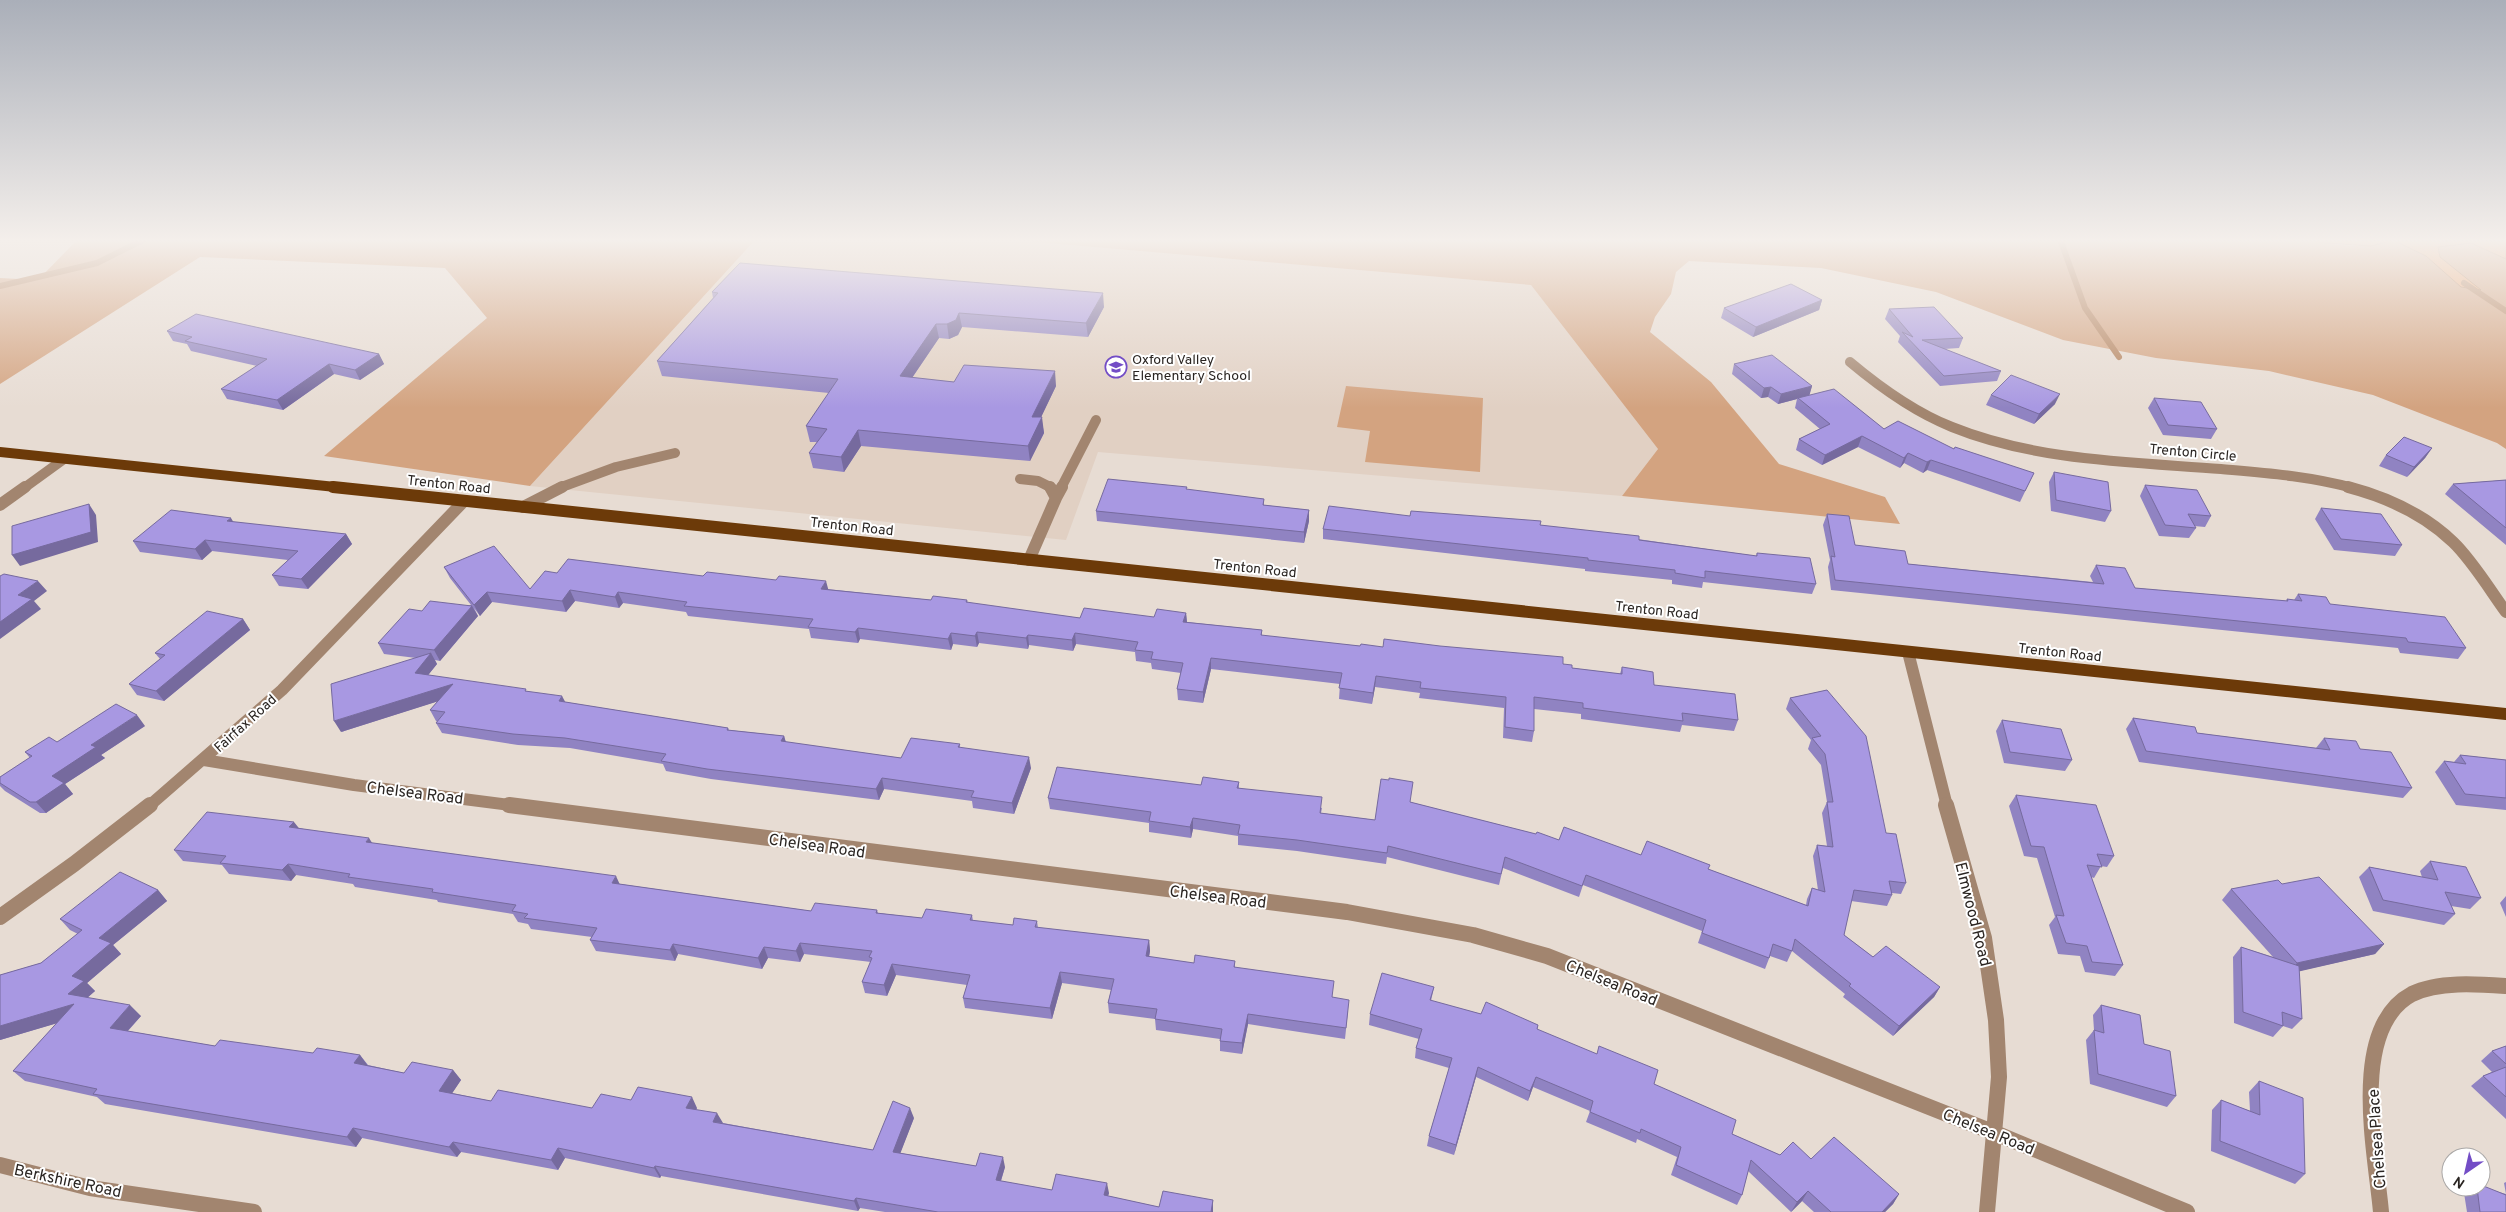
<svg xmlns="http://www.w3.org/2000/svg" width="2506" height="1212" font-family="Overpass,sans-serif">
  <rect width="100%" height="100%" fill="#e7dcd3"/>
  <!-- built -->
  <path fill="#e1d0c3" d="M756,239H1003L1531,285L1658,449L1622,496L1098,452L1066,540L530,486Z"/>
  <!-- green -->
  <path fill="#d3a380" d="M78,239H756L530,486L324,456L487,318L445,268L200,257L0,384V278L38,280Z
    M1003,239H2302C2334,245 2361,250 2393,240L2426,256L2461,287L2480,290L2440,257L2438,247L2471,243L2506,259V449L2497,443L2373,395L2269,371L2156,358L2063,340L1936,292L1821,268L1689,261L1676,272L1671,294L1655,317L1650,332L1711,382L1779,464L1885,497L1900,524L1622,496L1658,449L1531,285Z
    M1346,386L1483,398L1480,472L1365,462L1370,431L1337,427Z"/>
  <!-- water -->
  <path fill="#eea873" stroke="#b3815b" d="M2302,239H2506V259L2471,243L2438,247L2440,257L2481,290L2461,287L2426,256L2393,240L2371,246L2326,243Z"/>
  <g fill="none" stroke-linecap="round" stroke-linejoin="round">
    <!-- stream -->
    <path stroke="#b3815b" stroke-width="6" d="M2060,239L2085,308L2119,357
      M2464,283L2506,311
      M0,286L97,263L145,239"/>
    <!-- minor-far2 -->
    <path stroke="#a2856f" stroke-width="10" d="M1850,362C1881,388 1914,412 1952,427C2036,461 2132,462 2221,469C2266,473 2309,476 2353,488
      M1020,479L1038,481L1052,488
      M24,488L64,459
      M559,488L616,467L675,453
      M1061,488L1096,420"/>
    <!-- minor-far1 -->
    <path stroke="#a2856f" stroke-width="12" d="M2348,487C2386,497 2424,514 2453,542C2472,560 2490,590 2506,612
      M1056,498L1062,487
      M0,505L25,487
      M523,507L562,487
      M1029,560L1056,498L1050,487
      M1908,652L1947,806
      M204,760L354,785L518,806
      M149,806L282,690L464,501"/>
    <!-- minor -->
    <path stroke="#a2856f" stroke-width="16" d="M509,805L1347,912L1473,935L1547,956L1995,1133L2187,1212
      M1946,805L1984,938L1996,1020L1999,1077L1987,1212
      M0,917L74,864L150,805
      M0,1165L90,1188L254,1212
      M2381,1212C2376,1154 2348,1028 2412,994C2438,981 2478,984 2506,986"/>
    <!-- major-far1 -->
    <path stroke="#6c3a09" stroke-width="10" d="M0,452L345,488"/>
    <!-- major -->
    <path stroke="#6c3a09" stroke-width="12" d="M333,487L2506,714"/>
  </g>
  <!-- wall -->
  <path fill="#9083c2" d="M712,292L1104,307L1088,337L962,327L958,335L949,339L939,338L912,378L954,382L1056,386L1041,417L1044,433L1030,461L861,446L844,472L813,468L809,453L817,442H810L806,426L829,393L662,376L657,361L713,298Z
    M1822,300L1819,310L1753,337L1721,318L1724,308Z
    M1889,309L1963,338L1959,348L1944,349L2001,371L1997,381L1940,386L1898,342L1900,336L1885,319Z
    M167,331L379,354L384,364L360,380L334,374L283,410L227,399L221,389L257,366L191,351L187,344L173,341Z
    M1734,364L1812,386L1809,395L1884,429L1954,449L2034,473L2020,502L1927,470L1923,473L1904,463L1900,468L1858,447L1822,465L1796,450L1799,439L1820,429L1795,408L1797,399L1778,404L1768,397L1761,398L1732,374Z
    M1991,395L2055,404L2034,424L1986,405Z
    M2154,398L2217,429L2211,439L2163,435L2148,408Z
    M2432,448L2425,458L2407,477L2379,466L2386,455Z
    M2054,472L2111,511L2105,522L2051,511L2049,482Z
    M2506,480V545L2445,494L2453,484Z
    M2145,485L2211,516L2205,527L2194,526L2196,528L2189,538L2159,536L2140,496Z
    M1187,490L1264,499V505L1309,510V521L1304,543L1097,521L1096,511Z
    M2321,508L2402,545L2395,556L2334,550L2315,519Z
    M1827,514L1855,545L1908,564L2093,582L2090,576L2096,565L2135,588L2286,601L2287,599L2294,600L2298,594L2466,648L2458,659L2400,653L2398,648L1831,590L1828,567L1830,560L1823,525Z
    M1410,516L1540,525L1756,556L1757,553L1816,584L1812,594L1703,582L1702,588L1672,584V580L1585,571V569L1323,539V529Z
    M233,522L346,534L352,544L308,589L279,586L272,575L288,560L212,551L202,560L140,552L133,541Z
    M444,567L530,589L557,573L703,576L931,600H967L968,603L1080,618L1154,617L1186,613L1187,622L1262,630V636L1360,646L1383,647L1563,664L1572,668L1620,674L1622,667L1654,685L1738,720L1734,731L1682,725L1680,732L1581,719V714L1534,709V731L1532,742L1503,738L1504,708L1419,698L1420,693L1375,687L1372,704L1339,699L1340,684L1211,669L1203,703L1178,700L1177,689L1181,673L1152,669L1151,663L1136,661L1135,652L1076,644L1073,651L1029,645L1028,649L979,643L977,647L953,644L951,650L860,639L858,643L811,638L809,629L688,616L686,612L623,603L619,608L575,601L566,612L492,602L480,616L474,608L478,616L440,661L435,660L437,664L428,675L527,691L565,702L728,728L729,730L784,736L786,742L901,758L960,744V748L1031,768L1014,814L973,808L972,801L884,789L879,800L711,779L666,771L663,764L570,748L518,745L442,733L436,723L437,721H436L430,710L438,701L341,732L416,658L384,654L378,643L422,611L471,605L450,578Z
    M243,619L250,630L164,701L137,695L129,684L160,659L155,653Z
    M1827,690L1906,883L1901,894L1892,893V895L1887,906L1851,901L1844,935L1873,957L1940,987L1934,997L1893,1036L1843,997L1845,994L1792,951L1787,962L1770,956L1765,969L1698,943L1702,931L1583,885L1579,897L1503,868L1499,885L1387,857L1386,864L1297,851L1238,845V836L1193,829L1191,838L1149,832V823L1050,809L1048,798L1239,782V788L1322,808L1321,813L1375,820L1410,802L1559,840L1641,855L1708,869L1806,905L1807,899L1812,888L1818,890L1813,856L1817,845L1827,846L1822,813L1827,802L1821,765L1808,749L1811,740L1786,709L1790,698Z
    M2133,718L2197,733L2316,748L2324,738L2360,749L2412,788L2403,798L2139,762L2126,729Z
    M2002,720L2072,760L2065,771L2004,763L1996,731Z
    M145,726L101,755L105,758L65,784L73,794L46,813H40L5,791L0,786V777L30,758L25,752L57,742Z
    M2460,755L2506,760V810L2456,805L2435,772L2444,761L2454,762Z
    M2016,795L2114,856L2107,867L2101,866L2094,878L2091,877L2123,965L2115,976L2085,972L2080,956L2058,954L2049,925L2055,917L2037,858L2024,856L2009,806Z
    M299,828L372,843L620,884L811,911L877,910L878,913L922,918L972,915L973,921L1013,925L1037,921L1038,928L1149,940L1150,951L1149,957L1194,963L1235,961V967L1332,997L1348,1011L1345,1039L1248,1024L1242,1054L1220,1051V1039L1156,1030L1155,1019L1109,1013L1108,1003L1111,990L1062,983L1052,1019L965,1008L963,998L967,985L896,975L887,996L865,993L862,982L871,962L804,954L800,962L768,958L762,969L678,954L675,961L596,951L590,940L592,937L531,929L528,924L518,922L513,914L438,902L437,900L355,887L353,884L296,875L291,881L229,874L222,865L183,861L174,850Z
    M2430,861L2481,898L2470,909L2451,906L2455,914L2444,925L2373,911L2359,877L2369,867L2422,877L2420,871Z
    M2282,884L2384,944L2375,954L2299,971L2302,1019L2292,1029L2283,1026L2273,1037L2234,1023L2233,957L2241,947L2273,957L2222,900L2231,889Z
    M158,890L167,901L113,945L121,954L87,983L95,991L87,998L141,1016L128,1031L215,1046L313,1053L360,1055L368,1065L404,1073L453,1070L461,1080L452,1093L491,1101L592,1108L631,1100L697,1108L696,1110L723,1123L873,1150L914,1118L900,1153L976,1166L1005,1167L1001,1181L1052,1190L1109,1193L1108,1196L1159,1207L1213,1200V1212H885L860,1208L858,1211L661,1176L660,1178L565,1158L558,1170L461,1152L457,1157L362,1138L356,1147L105,1104L97,1097L25,1081L13,1071L57,1023L0,1040V975L41,963L78,934L70,930L60,919Z
    M2506,896V917L2500,903Z
    M1434,987L1431,1001L1481,1014L1538,1025L1537,1030L1654,1084L1732,1134L1780,1155L1811,1159L1899,1194L1893,1204L1885,1212H1814L1802,1201L1791,1212L1748,1171L1742,1195L1737,1205L1671,1175L1677,1157L1637,1139L1636,1143L1586,1122L1590,1111L1533,1087L1528,1101L1476,1077L1454,1155L1427,1146L1429,1136L1449,1068L1415,1058L1416,1048L1419,1039L1369,1025L1370,1014Z
    M2101,1005L2144,1044L2176,1096L2167,1107L2090,1084L2086,1040L2094,1030L2093,1015Z
    M2506,1046V1119L2471,1086L2483,1076L2492,1072L2481,1061L2492,1051Z
    M2259,1081L2305,1174L2295,1184L2211,1151L2212,1110L2221,1100L2250,1111L2249,1092Z
    M2506,1182V1212H2467L2464,1193L2472,1187H2481L2506,1194L2504,1183Z"/>
  <!-- shaded-wall -->
  <path fill="#766a9e" d="M0,239H7L0,241Z
    M1103,293L1104,307L1088,337L1086,323Z
    M1822,300L1819,310L1753,337L1756,327Z
    M959,313L962,327L958,335L949,339L947,324Z
    M936,324L939,338L903,391L900,376Z
    M379,354L384,364L360,380L355,370Z
    M329,364L334,374L283,410L277,400Z
    M1055,371L1056,386L1034,432L1032,417Z
    M1812,386L1809,397L1798,398L1797,399L1778,404L1781,394Z
    M1771,387L1768,397L1761,398L1764,388Z
    M2060,394L2055,404L2034,424L2039,414Z
    M1042,417L1044,433L1030,461L1028,446Z
    M858,430L861,446L844,472L841,457Z
    M1862,436L1858,447L1822,465L1825,455Z
    M2432,448L2425,458L2407,477L2414,467Z
    M1908,453L1904,463L1900,468L1904,458Z
    M1931,460L1927,470L1923,473L1927,462Z
    M89,504L96,515L98,542L20,566L12,555Z
    M1309,510V521L1304,543V532Z
    M231,518L237,528L227,521Z
    M346,534L352,544L308,589L301,579Z
    M205,540L212,551L202,560L195,549Z
    M38,581L47,591L34,601L41,609L0,639V622L18,595Z
    M826,581L829,592L821,589Z
    M570,590L575,601L566,612L562,601Z
    M487,592L492,602L480,616L474,605Z
    M618,592L623,603L619,608L615,597Z
    M472,606L478,616L440,661L434,650Z
    M1186,613L1187,623L1183,622Z
    M243,619L250,630L164,701L156,691Z
    M858,628L860,639L858,643L855,632Z
    M977,632L979,643L977,647L975,636Z
    M951,633L953,644L951,650L948,639Z
    M1075,633L1076,644L1073,651L1072,640Z
    M1028,635L1029,645L1028,649L1026,638Z
    M431,653L437,664L421,684L415,673Z
    M1211,658V669L1203,703V692Z
    M1376,676L1375,687L1372,704L1373,693Z
    M453,684L458,695L341,732L334,721Z
    M562,696L568,707L559,701Z
    M137,715L145,726L101,755L105,758L65,784L73,794L46,813L36,802L52,776L91,745Z
    M784,736L787,747L781,741Z
    M1029,757L1031,768L1014,814L1012,803Z
    M882,778L884,789L879,800L876,789Z
    M1193,818V829L1191,838L1190,827Z
    M294,822L302,832L289,827Z
    M369,838L376,849L366,842Z
    M288,864L296,875L291,881L282,870Z
    M616,876L621,887L612,883Z
    M158,890L167,901L113,945L121,954L87,983L95,991L79,1005L68,994L72,976L99,938Z
    M1149,940L1150,951L1147,967L1146,956Z
    M800,943L804,954L800,962L796,951Z
    M673,944L678,954L675,961L670,950Z
    M2384,944L2375,954L2288,974L2297,963Z
    M764,947L768,958L762,969L758,958Z
    M892,964L896,975L887,996L884,985Z
    M1060,972L1062,983L1052,1019L1050,1008Z
    M1940,987L1934,997L1893,1036L1899,1026Z
    M74,1004L85,1015L0,1040V1026Z
    M130,1005L141,1016L121,1038L110,1028Z
    M1248,1014V1024L1242,1054V1043Z
    M360,1055L368,1066L354,1063Z
    M1478,1067L1476,1077L1454,1155L1456,1145Z
    M453,1070L461,1080L447,1101L439,1091Z
    M1536,1077L1533,1087L1528,1101L1530,1091Z
    M692,1097L697,1108L691,1118L686,1108Z
    M910,1108L914,1118L897,1162L893,1152Z
    M717,1113L723,1123L713,1122Z
    M353,1128L362,1138L356,1147L347,1137Z
    M453,1142L461,1152L457,1157L449,1147Z
    M558,1148L565,1158L558,1170L551,1160Z
    M1003,1157L1005,1167L998,1190L996,1180Z
    M655,1166L661,1176L660,1178L654,1168Z
    M1107,1183L1109,1193L1105,1205L1104,1195Z
    M1808,1191L1802,1201L1791,1212L1797,1202Z
    M1899,1194L1893,1204L1885,1212H1882Z
    M856,1198L860,1208L858,1211L854,1201Z
    M1213,1200V1212H1211Z"/>
  <!-- building -->
  <path fill="#a898e2" stroke="#766a9e" d="M740,263L1103,293L1086,323L959,313L956,320L947,324H936L900,376L954,382L964,365L1055,371L1032,417H1042L1028,446L858,430L841,457L809,453L827,429L806,426L838,379L657,361L718,293L712,292Z
    M1791,284L1822,300L1756,327L1724,308Z
    M1934,307L1963,338L1922,340L2001,371L1944,376L1902,332L1913,337L1889,309Z
    M196,314L379,354L355,370L329,364L277,400L221,389L267,359L185,341L192,337L167,331Z
    M1772,355L1812,386L1781,394L1771,387L1764,388L1734,364Z
    M2011,375L2060,394L2039,414L1991,395Z
    M1834,389L1884,429L1898,421L1954,449L1955,447L2034,473L2025,491L1931,460L1927,462L1908,453L1904,458L1862,436L1825,455L1799,439L1830,424L1798,398Z
    M2154,398L2201,402L2217,429L2168,425Z
    M2404,437L2432,448L2414,467L2386,455Z
    M2054,472L2108,482L2111,511L2056,500Z
    M1108,479L1187,487L1186,489L1264,499L1263,505L1309,510L1304,532L1096,511Z
    M2506,480V528L2453,484Z
    M2145,485L2197,490L2211,516L2188,514L2196,528L2165,525Z
    M89,504L91,532L12,555V526Z
    M1329,506L1410,516L1411,511L1541,521L1540,525L1639,536V540L1757,556V553L1810,558L1816,584L1705,571V578L1675,573V570L1588,560V558L1323,529Z
    M2321,508L2381,514L2402,545L2341,539Z
    M171,510L231,518L227,521L346,534L301,579L272,575L298,551L205,540L195,549L133,541Z
    M1827,514L1849,516L1855,545L1905,551L1908,564L2104,584L2096,565L2125,568L2135,588L2288,601L2287,599L2302,601L2298,594L2326,597L2330,604L2445,617L2466,648L2408,642L2406,638L1835,580L1831,556L1835,557Z
    M494,546L530,589L545,571L557,573L568,559L703,576L707,572L776,580L779,576L826,581L821,589L931,600L933,596L967,600L966,602L1080,618L1084,608L1154,617L1157,609L1186,613L1183,622L1262,630L1261,635L1360,646L1361,644L1383,647L1384,639L1440,646L1563,657V664L1572,665V668L1622,674V667L1653,672L1654,685L1735,694L1738,720L1682,713L1683,721L1583,708V703L1534,697V731L1505,727L1506,697L1420,688L1421,682L1376,676L1373,693L1339,688L1342,673L1211,658L1203,692L1177,689L1183,663L1151,659L1153,652L1135,650L1138,642L1075,633L1072,640L1028,635L1026,638L977,632L975,636L951,633L948,639L858,628L855,632L808,627L813,619L684,606L687,602L618,592L615,597L570,590L562,601L487,592L474,605L444,567Z
    M4,574L38,581L18,595L32,599L0,622V576Z
    M430,601L472,606L434,650L378,643L409,609L422,611Z
    M207,611L243,619L156,691L129,684L165,655L155,653Z
    M431,653L415,673L526,689L525,691L562,696L559,701L728,728L727,730L784,736L781,741L901,758L911,738L960,744L958,747L1029,757L1012,803L971,797L974,791L882,778L876,789L707,769L661,761L666,754L565,738L513,734L436,723L445,712L430,710L453,684L334,721L331,684Z
    M1827,690L1866,736L1886,833L1896,834L1906,883L1889,881L1892,895L1854,890L1844,935L1873,957L1886,946L1940,987L1899,1026L1849,986L1851,984L1795,939L1792,951L1773,944L1769,958L1702,933L1706,920L1586,875L1582,886L1505,857L1501,874L1388,846L1387,853L1297,840L1238,834L1240,825L1193,818L1190,827L1149,821L1151,812L1048,798L1057,767L1201,785L1203,777L1239,782L1237,788L1322,797L1320,813L1375,820L1381,779L1389,780V778L1413,782L1410,802L1536,834L1537,832L1559,840L1564,827L1641,855L1647,841L1710,865L1708,869L1808,906L1812,888L1825,892L1817,845L1833,847L1827,802H1833L1825,754L1812,738L1821,736L1790,698Z
    M116,704L137,715L91,745L96,747L52,776L64,783L36,802H30L0,783V777L32,756L25,752L49,737L57,742Z
    M2133,718L2195,727L2197,733L2330,750L2324,738L2356,741L2360,749L2391,752L2412,788L2146,751Z
    M2002,720L2061,729L2072,760L2010,752Z
    M2460,755L2506,760V798L2465,794L2444,761L2466,764Z
    M2016,795L2096,805L2114,856L2097,854L2102,867L2087,865L2123,965L2092,962L2087,946L2066,943L2056,915L2064,916L2044,847L2031,846Z
    M207,812L294,822L289,827L369,838L366,842L616,876L612,883L811,911L815,903L877,910L876,913L922,918L926,909L972,915L970,920L1013,925L1014,918L1037,921L1035,927L1149,940L1146,956L1194,963L1195,955L1235,961L1234,967L1334,981L1332,997L1349,1000L1346,1028L1248,1014L1242,1043L1220,1041L1222,1029L1155,1019L1157,1009L1108,1003L1114,979L1060,972L1050,1008L963,998L970,975L892,964L884,985L862,982L872,958L869,957L872,951L800,943L796,951L764,947L758,958L673,944L670,950L590,940L597,928L524,918L528,914L512,911L516,905L432,892L433,889L348,877L350,874L288,864L282,870L220,863L226,856L174,850Z
    M2430,861L2466,867L2481,898L2445,892L2455,914L2383,900L2369,867L2438,880Z
    M120,872L158,890L99,938L111,943L72,976L84,981L68,994L130,1005L110,1028L215,1046L220,1040L313,1053L317,1048L360,1055L354,1063L404,1073L412,1062L453,1070L439,1091L491,1101L498,1090L592,1108L601,1094L631,1100L638,1087L692,1097L686,1108L717,1113L713,1122L873,1150L893,1101L910,1108L893,1152L976,1166L980,1153L1003,1157L996,1180L1052,1190L1056,1174L1107,1183L1104,1195L1159,1207L1163,1191L1213,1200L1211,1212H938L856,1198L854,1201L655,1166L654,1168L558,1148L551,1160L453,1142L449,1147L353,1128L347,1137L93,1094L97,1089L13,1071L74,1004L0,1026V975L41,963L82,930L60,919Z
    M2319,877L2384,944L2297,963L2231,889L2278,880L2282,884Z
    M2241,947L2299,966L2302,1019L2282,1012L2283,1026L2243,1012Z
    M1382,973L1434,987L1430,1000L1481,1014L1486,1002L1538,1025L1537,1029L1597,1054L1599,1046L1658,1070L1654,1084L1736,1120L1732,1134L1780,1155L1793,1142L1811,1159L1834,1137L1899,1194L1882,1212H1831L1808,1191L1797,1202L1751,1160L1742,1195L1676,1165L1681,1147L1641,1129L1640,1133L1590,1112L1593,1101L1536,1077L1530,1091L1478,1067L1456,1145L1429,1136L1452,1058L1416,1048L1422,1029L1370,1014Z
    M2101,1005L2140,1015L2144,1044L2170,1051L2176,1096L2098,1074L2094,1030L2104,1033Z
    M2506,1046V1064L2492,1051Z
    M2506,1067V1097L2483,1076Z
    M2259,1081L2303,1098L2305,1174L2220,1141L2221,1100L2260,1115Z
    M2481,1185L2506,1195V1212H2480L2477,1187H2481Z"/>
  <!-- sky -->
  <linearGradient id="sky" x2="0" y2="1"><stop stop-color="#aaafb9"/><stop offset="0.59" stop-color="#f4efeb"/><stop offset="1" stop-color="#f4efeb" stop-opacity="0"/></linearGradient>
  <rect width="2506" height="408" fill="url(#sky)"/>
  <!-- icons -->
  <defs>
    <g id="school-ring" transform="scale(1.125)"><circle r="9.5" fill="#fff" stroke="#734dc6" stroke-width="1.5"/><path d="M0-5L7-2L0 1L-7-2ZM-4 1L0 2.5L4 1V4Q0 6-4 4Z" fill="#734dc6"/></g>
  </defs>
  <g fill-rule="evenodd">
    <use href="#school-ring" x="1116" y="367"/>
  </g>
  <g text-anchor="middle" stroke-width="4" stroke-linejoin="round" paint-order="stroke">
    <!-- poi labels -->
    <g font-size="14" fill="#2a2522" stroke="#fff" text-anchor="start">
      <text x="1132" y="364">Oxford Valley<tspan x="1132" dy="16">Elementary School</tspan></text>
    </g>
    <!-- street labels -->
    <g font-size="14" fill="#2a2522" stroke="#fff">
      <text transform="translate(2193 452) rotate(5)" y="5">Trenton Circle</text>
      <text transform="translate(449 484) rotate(6)" y="5">Trenton Road</text>
      <text transform="translate(852 526) rotate(6)" y="5">Trenton Road</text>
      <text transform="translate(1255 568) rotate(6)" y="5">Trenton Road</text>
      <text transform="translate(1657 610) rotate(6)" y="5">Trenton Road</text>
      <text transform="translate(2060 652) rotate(6)" y="5">Trenton Road</text>
      <text transform="translate(245 723) rotate(-42)" y="5">Fairfax Road</text>
    </g>
    <!-- near-street labels -->
    <g font-size="16" fill="#2a2522" stroke="#fff">
      <text transform="translate(415 792) rotate(7)" y="6">Chelsea Road</text>
      <text transform="translate(817 845) rotate(8)" y="6">Chelsea Road</text>
      <text transform="translate(1218 896) rotate(7)" y="6">Chelsea Road</text>
      <text transform="translate(1974 914) rotate(76)" y="6">Elmwood Road</text>
      <text transform="translate(1612 982) rotate(22)" y="6">Chelsea Road</text>
      <text transform="translate(1989 1131) rotate(22)" y="6">Chelsea Road</text>
      <text transform="translate(2376 1139) rotate(-94)" y="6">Chelsea Place</text>
      <text transform="translate(68 1180) rotate(12)" y="6">Berkshire Road</text>
    </g>
  </g>
  <!-- north arrow -->
  <g transform="translate(2466 1172) rotate(214)"><circle r="24" fill="#ffffff" stroke="#aaa8a7"/>
  <path d="M0-4L9 19L0 12L-9 19Z" fill="#734dc6"/>
  <text y="-8" font-size="14" font-weight="bold" text-anchor="middle" fill="#2a2522">N</text>
  </g>
</svg>
